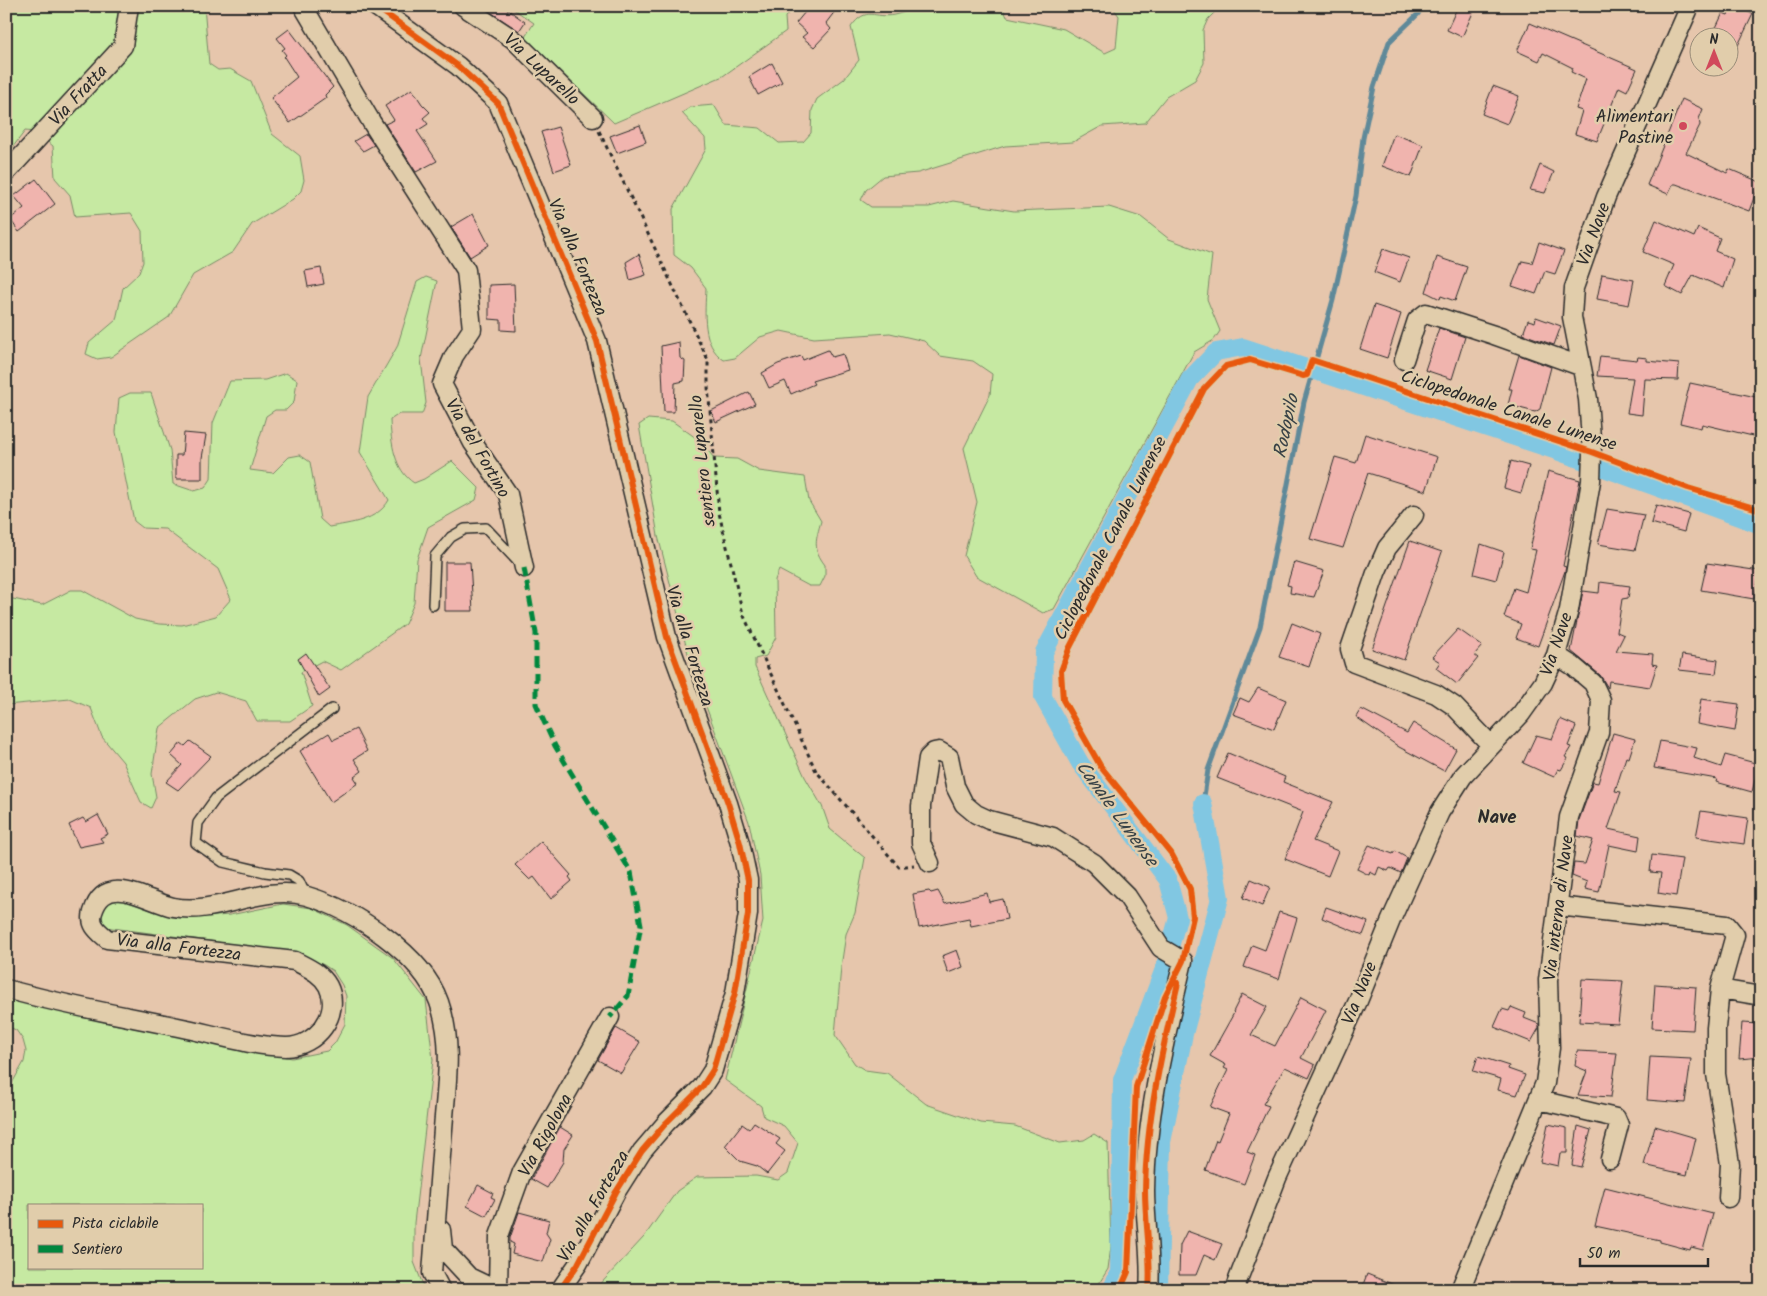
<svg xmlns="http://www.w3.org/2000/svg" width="1767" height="1296" font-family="Kalam,sans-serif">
  <rect width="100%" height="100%" fill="#e6c6ac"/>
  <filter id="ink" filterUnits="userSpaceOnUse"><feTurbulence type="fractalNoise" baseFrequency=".02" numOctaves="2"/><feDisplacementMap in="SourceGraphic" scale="10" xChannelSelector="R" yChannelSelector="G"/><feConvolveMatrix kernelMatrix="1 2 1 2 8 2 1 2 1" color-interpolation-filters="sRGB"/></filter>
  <g filter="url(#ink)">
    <!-- green -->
    <path fill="#c6e9a2" stroke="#788a66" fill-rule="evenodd" d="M6,6H204L209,64L218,70L230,69L251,81L272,134L300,156L304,180L301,191L293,199L252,224L233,252L193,275L169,317L111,357L97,359L86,354L89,343L116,320L123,288L139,273L143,262L142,231L131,213L75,217L70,195L55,178L53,146L36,132L25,131L6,156Z
      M509,6H795L785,17L786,31L723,76L614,123L525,37L534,23Z
      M922,6H1002L1007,17L1064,29L1105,53L1116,48L1119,16L1112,6H1221L1208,19L1203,30L1204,63L1195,80L1166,97L1145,123L1102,126L1073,142L1005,146L918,173L883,176L866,190L861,200L871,207H929L953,201L1014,211L1109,207L1141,217L1169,239L1212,255L1207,299L1220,331L1214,340L1194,352L1054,609L1043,613L976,576L964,556L977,502L964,448L990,395L992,374L973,361L940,356L924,341L890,333L814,338L781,331L760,337L735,358L724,360C701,345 705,312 706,288L691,268L674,255L673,209L706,149L705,138L682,113L691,107L714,105L726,125L760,128L779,143L803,142L811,133L812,110L817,99L844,79L859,60L851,27C867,5 874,19 894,15C903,13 913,9 922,6Z
      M426,277L437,281L421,359L426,403L422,414H399L390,420C391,442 394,470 414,483L424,479L452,461L479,488L476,500L428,527L417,559L414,603L405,624L341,670L322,661L301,672L312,706L290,721H257L246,701L216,692L195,699L159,728L152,774L156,797L151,808L141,802L123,762L102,737L91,708L70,699L6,705V601L8,598L42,605L71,590H82L135,619L159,624L182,625L216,616L231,599L218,569L165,529L143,528L134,521L116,432L119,398L130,393H151L170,450L173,484L194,491L205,488L211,479L213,423L230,381L265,380L286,373L297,380L294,402L286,410H275L266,416L250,470L273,473L289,457L300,455L310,462L320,519L329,527C351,523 377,521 389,500L360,452L368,397L397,347L417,282Z
      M648,419L672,421L699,440L714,458L737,459L759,471L805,477L809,501L821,521C816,540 812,548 825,565V576L820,586H809L779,570L775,580L776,637L766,656L755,659V667L805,777L822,806L830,829L865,858L855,913L846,934L841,967L835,1035L855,1064L865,1070L887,1073L926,1104L981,1123L1015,1126L1060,1143L1084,1140L1094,1134L1108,1143L1111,1246L1108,1269L1095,1290H595L644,1237L677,1191L697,1177L756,1176L778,1180L788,1173L798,1143L784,1126L764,1117L761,1106L725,1080L763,921L760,875L749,822L692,669L658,536L639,425Z
      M117,898L156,912L203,917L230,915L283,904L312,908L347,925L393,958L426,1000L433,1060L414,1223V1262L425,1290H6V1094L24,1062L26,1051L23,1040L16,1030L6,1026V999L113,1024L292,1058L327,1051L335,1043L345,1024L346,996L342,985L333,971L324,965L292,952L105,927L101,914L103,906ZM29,1205H201V1267H29Z"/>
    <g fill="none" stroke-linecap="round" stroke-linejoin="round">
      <!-- stream -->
      <path stroke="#5f8999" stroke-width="5" d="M1203,803L1208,770L1260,627L1304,402L1333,300L1356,196L1363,138L1374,87L1389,42L1418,14L1422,6"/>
      <!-- canal -->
      <path stroke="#81c7e2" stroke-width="18" d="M1111,1290L1119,1273L1122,1080L1164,969L1178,918L1168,880L1080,763L1043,697L1044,652L1190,379L1216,352L1243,347L1557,451L1761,525
        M1159,1290L1162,1142L1184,1034L1220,898L1203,803"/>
    </g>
    <!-- building -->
    <path fill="#f0b4ae" stroke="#2b2b2b" d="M492,6H503L525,22L519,31L489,11Z
      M810,6H839L826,23L831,29L814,47L802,37L807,33L796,23Z
      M1458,6H1476L1462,37L1447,30Z
      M1732,6L1753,14L1730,62V38H1711L1723,13L1728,15Z
      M1530,23L1637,69L1627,91L1619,87L1597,141L1575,134L1582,111L1576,109L1586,79L1571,72L1573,68L1543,53L1539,61L1517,51Z
      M289,29L333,87L325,95L326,98L290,123L271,98L297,77L284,57L286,55L282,50L285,48L277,38Z
      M772,63L782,82L758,95L749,77Z
      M1493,86L1519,96L1507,124L1482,114Z
      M412,89L422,104L430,112L423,118L428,124L417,131L437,161L416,172L385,124L394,120L385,106Z
      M1682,99L1703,109L1699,119L1700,125L1686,153L1727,173L1729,169L1760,182L1749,211L1676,184H1673L1668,194L1647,185Z
      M640,125L646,142L617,153L610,136Z
      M558,127L571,165L554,171L541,132Z
      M366,134L374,145L363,151L354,141Z
      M1394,134L1423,145L1411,177L1382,166Z
      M1540,165L1554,172L1545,193L1530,190Z
      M36,179L55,204L19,232L10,219L24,208L14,196Z
      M473,214L489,245L470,257L451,227Z
      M1656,220L1694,237L1698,228L1720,238L1715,251L1733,259L1724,288L1693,275L1682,295L1665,286L1674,265L1643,252Z
      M1539,242L1564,251L1555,274L1545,271L1536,294L1512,286L1522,261L1532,263Z
      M1383,249L1409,258L1400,282L1374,272Z
      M639,254L646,275L630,280L626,262Z
      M1437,257L1467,267L1455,301L1441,296L1440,299L1426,292Z
      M321,268L324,284L308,287L305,271Z
      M1602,274L1634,280L1629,305L1597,299Z
      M514,284L516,331L501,330V320L489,319V285Z
      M1374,305L1401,314L1387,358L1360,349Z
      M1536,317L1561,326L1554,345L1523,334L1528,320L1535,322Z
      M1439,328L1465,337L1452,379L1425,370Z
      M679,342L680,358L685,361L684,381L675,383L674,412H664L661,346Z
      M828,350L832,357L843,354L848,370L812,381L814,384L791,394L785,381L769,388L762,373L778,364L801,356L803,360Z
      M1519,355L1551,367L1540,409L1535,412L1508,405L1512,389H1509Z
      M1600,356L1637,360L1638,357L1647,358V361L1679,364L1678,380L1645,379L1642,415L1627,413L1633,378L1597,376Z
      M1690,383L1761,398V438L1702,424L1701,428L1680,423Z
      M749,392L755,404L716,422L711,411Z
      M184,433L206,435L202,458V479H176V455H182Z
      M1365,434L1437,457L1426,491L1368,473L1343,548L1310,539L1335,457L1356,463Z
      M1511,461L1529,466L1521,493L1504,488Z
      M1548,471L1580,480L1563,566L1566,567L1565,571L1538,646L1516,638L1521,624L1504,617L1514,588L1526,592L1536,550L1530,549Z
      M1656,505L1689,514L1684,532L1651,523Z
      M1607,509L1644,515L1635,550L1598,544Z
      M1410,541L1442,552L1404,660L1372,649Z
      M1481,544L1504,552L1496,580L1474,574Z
      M445,562H470L473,611H445Z
      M1294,562L1324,571L1314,597L1290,593L1291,586L1287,585Z
      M1707,563L1760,571L1754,599L1701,590Z
      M1600,582L1630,586L1628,598L1622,599L1617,632L1624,635L1616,651L1653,654L1652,664L1657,665L1650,687L1609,681L1608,688L1600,675L1571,651L1583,591L1599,593Z
      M1292,623L1320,634L1309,667L1279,657Z
      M1458,629L1482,646L1474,655L1478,658L1457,684L1436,668L1440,662L1432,657Z
      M306,653L330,689L319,697L298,659Z
      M1682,655L1718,660L1716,674L1679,670Z
      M1258,688L1286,700L1274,729L1233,714L1240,698L1249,702Z
      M1701,699L1739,704L1735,731L1697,724Z
      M1361,709L1407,733L1413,723L1456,749L1444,771L1399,747L1356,717Z
      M1560,719L1576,726L1568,746L1571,747L1565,757L1568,758L1561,770L1558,769L1554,777L1523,763L1536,735L1552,739Z
      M356,729L367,751L354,759L362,771L354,777L358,783L331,802L300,751L329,733L333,740Z
      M1613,733L1635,739L1629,758L1626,757L1615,791L1621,792L1608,829L1640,836L1638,851L1609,845L1599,892L1585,889L1587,882L1572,876L1574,863L1585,864L1593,840L1577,836L1579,820L1593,782L1598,783Z
      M190,741L211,756L178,790L166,782L182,765L171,755L181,743L185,746Z
      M1660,741L1697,748L1694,758L1721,767L1725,755L1759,764L1752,792L1716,782L1717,779L1654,768Z
      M1228,753L1285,777L1283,782L1333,802L1313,841L1338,851L1328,876L1285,859L1303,812L1217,778Z
      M1701,811L1748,818L1744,844L1696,837Z
      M98,815L108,834L100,838L103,842L79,847L69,825L83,818L86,822Z
      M541,841L571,875L569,877L572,881L551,899L534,877L530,880L515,865Z
      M1369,845L1393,854L1395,851L1407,858L1401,873L1390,868L1388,871L1379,867L1376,875L1370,872L1369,875L1357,869Z
      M1652,855L1682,859L1676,896L1658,893L1661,873L1650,872Z
      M1251,879L1270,887L1262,906L1243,898Z
      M929,891L931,893L938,891L945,904L987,893L989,902L1003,899L1007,919L971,926L969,918L919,928L913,894Z
      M1326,907L1368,922L1363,935L1322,918Z
      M1279,912L1297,918L1279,979L1244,967L1252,945L1265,950Z
      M957,950L963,967L948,973L942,956Z
      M1582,979L1623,981L1618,1024L1579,1022Z
      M1655,984L1696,987L1693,1030L1652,1028Z
      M1242,994L1267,1007L1251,1035L1275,1046L1301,997L1326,1010L1301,1058L1315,1065L1309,1078L1285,1067L1263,1104L1269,1106L1247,1152L1255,1155L1244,1184L1205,1170L1216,1140L1218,1141L1229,1114L1210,1107L1228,1070L1224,1068L1226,1065L1210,1056L1234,1013L1233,1012Z
      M1511,1007L1526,1013L1524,1018L1539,1024V1028L1531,1042L1494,1027L1502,1009L1509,1011Z
      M1742,1023L1761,1024V1057L1739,1059Z
      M616,1028L640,1042L621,1073L598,1060Z
      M1577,1051L1617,1053L1611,1097L1578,1095L1587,1071L1575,1066Z
      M1478,1056L1509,1066L1508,1069L1525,1075L1517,1095L1498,1090L1501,1079L1473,1071Z
      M1650,1057L1691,1059L1685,1103L1647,1100Z
      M754,1122L780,1139L776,1144L785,1151L767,1174L757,1166L740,1161L725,1146L742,1124L749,1129Z
      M1548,1124L1567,1128V1153H1560L1558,1166L1540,1162Z
      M1578,1126L1591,1130L1581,1167L1572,1165Z
      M1655,1126L1696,1138L1687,1175L1644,1165Z
      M560,1127L573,1135L564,1149L563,1162L547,1188L531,1179Z
      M478,1185L493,1193L491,1197L495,1199L486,1216L467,1206Z
      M1605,1187L1713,1214L1703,1250L1691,1247L1690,1250L1660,1242V1240L1595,1226Z
      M519,1212L549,1220L546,1233L550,1239L543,1262L512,1254L514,1244L510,1242V1238Z
      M1187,1231L1222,1244L1215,1260L1204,1255L1196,1275H1179L1180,1245Z
      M1367,1274L1404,1289V1290H1361Z"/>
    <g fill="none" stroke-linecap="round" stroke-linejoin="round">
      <!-- service casing -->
      <g stroke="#2b2b2b" stroke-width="12">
        <path id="service" d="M433,605L435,556L451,537L465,529L486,528L520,564
          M306,896L299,881L289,875L265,872L223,862L196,843L198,823L216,798L332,709"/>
      </g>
      <!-- minor casing -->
      <g stroke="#2b2b2b" stroke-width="21">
        <path id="minor" d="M303,6L372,123L466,270L472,329L454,356L442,384L473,443L508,494L524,568
          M375,6L458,66L498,103L597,341L667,637L728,803L740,843L748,880V914L735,993L713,1070L702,1087L666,1123L642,1151L616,1192L578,1264L560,1290
          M463,6L513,39L593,118
          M6,173L123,46L129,6
          M1404,360L1417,320L1426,313L1494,335L1580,366
          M1414,515L1387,548L1376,573L1350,649L1354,663L1436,694L1454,706L1491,745
          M930,863L921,843V806L928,758L934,752L939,751L949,757L955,786L964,804L976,814L989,820L1053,837L1094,863L1127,896L1161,948L1183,961C1166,1035 1146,1113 1145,1191C1145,1224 1152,1257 1149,1290
          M1558,906L1727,925L1735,935L1720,989L1716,1028V1074L1730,1164L1728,1198
          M6,989C63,1005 120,1015 178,1027C213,1034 250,1046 286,1047C316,1047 342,1014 328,986C321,973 308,968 295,961L107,939C98,931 89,925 93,912C106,871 146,901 173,907C218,916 262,883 307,896C354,910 422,954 439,1002C454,1044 446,1087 443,1129C439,1177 436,1225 432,1273L441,1290
          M1720,989L1761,996
          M1539,1100L1616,1118L1619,1125L1610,1159
          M441,1230L443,1249L469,1277L496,1290
          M498,1290L499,1236L522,1172L610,1017
          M1234,1290L1277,1178L1358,1001L1391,920L1440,812L1463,776L1521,714L1543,683L1556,655L1569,610L1591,481L1592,452L1588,399L1572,317L1574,288L1606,197L1690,6
          M1460,1290L1545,1083L1550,1048L1548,980L1569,817L1599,733L1601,700L1593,683L1573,666L1556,655"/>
      </g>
      <!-- path -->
      <path stroke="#2b2b2b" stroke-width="3" stroke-dasharray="4 4" stroke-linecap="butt" d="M599,131L708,360V387L719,513L743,614L816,771L899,867L914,865"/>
      <!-- service -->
      <use href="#service" stroke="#e1cdab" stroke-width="9"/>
      <!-- minor -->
      <use href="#minor" stroke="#e1cdab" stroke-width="18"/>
      <!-- quiet -->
      <path stroke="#00873e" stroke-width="5" stroke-dasharray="10 5" stroke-linecap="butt" d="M524,568L536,633V704L555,746L631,872L641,925L628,996L610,1017"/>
      <!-- cycleway casing -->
      <g stroke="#e1cdab" stroke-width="9">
        <path id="cycleway" d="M375,6L458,66L498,103L597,341L667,637L728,803L740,843L748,880V914L735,993L713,1070L702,1087L666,1123L642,1151L616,1192L578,1264L560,1290
          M1120,1290L1128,1272L1136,1087L1165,997L1183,961L1193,917L1190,889L1171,853L1101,767L1063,700L1061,671L1069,649L1204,389L1226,366L1250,360L1303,376L1307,375L1312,360L1592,452L1688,488L1761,510
          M1149,1290C1152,1257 1145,1224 1145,1191C1146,1121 1162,1050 1178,983"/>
      </g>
      <!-- cycleway -->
      <use href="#cycleway" stroke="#e8590c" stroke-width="6"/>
    </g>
  </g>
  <!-- markers -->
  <circle fill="#d1495b" stroke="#e1cdab" stroke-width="2" cx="1683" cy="126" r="5"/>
  <g text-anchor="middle" stroke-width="5" stroke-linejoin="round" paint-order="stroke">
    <!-- street labels -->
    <g font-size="18" fill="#2b2b2b" stroke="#e1cdab">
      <text transform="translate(542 69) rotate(43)" y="6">Via Luparello</text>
      <text transform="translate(78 95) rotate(-47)" y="6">Via Fratta</text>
      <text transform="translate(1593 234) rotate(-70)" y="6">Via Nave</text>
      <text transform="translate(578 257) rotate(67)" y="6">Via alla Fortezza</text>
      <text transform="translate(1509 410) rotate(18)" y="6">Ciclopedonale Canale Lunense</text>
      <text transform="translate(478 448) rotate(60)" y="6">Via del Fortino</text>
      <text transform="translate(702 461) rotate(-96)" y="6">sentiero Luparello</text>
      <text transform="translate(1110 538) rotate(-63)" y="6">Ciclopedonale Canale Lunense</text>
      <text transform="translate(1556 644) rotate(-71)" y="6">Via Nave</text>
      <text transform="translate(690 646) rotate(73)" y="6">Via alla Fortezza</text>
      <text transform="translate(1558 908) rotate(-83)" y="6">Via interna di Nave</text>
      <text transform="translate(179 947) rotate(7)" y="6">Via alla Fortezza</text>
      <text transform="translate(1359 993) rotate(-68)" y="6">Via Nave</text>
      <text transform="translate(545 1135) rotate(-61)" y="6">Via Rigolona</text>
      <text transform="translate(593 1206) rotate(-60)" y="6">Via alla Fortezza</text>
    </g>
    <!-- poi labels -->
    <g font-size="18" fill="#2b2b2b" stroke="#e1cdab" text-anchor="end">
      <text x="1673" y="122">Alimentari<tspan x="1673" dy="21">Pastine</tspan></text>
    </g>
    <!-- water labels -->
    <g font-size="19" font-style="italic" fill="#384246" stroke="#e1cdab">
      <text transform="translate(1285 426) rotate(-78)" y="7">Rodopilo</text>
      <text transform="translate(1118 813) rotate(54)" y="7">Canale Lunense</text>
    </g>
    <!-- neighbourhood labels -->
    <g font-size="19" font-weight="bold" fill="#2b2b2b" stroke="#e1cdab">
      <text x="1497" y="823">Nave</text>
    </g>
  </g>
  <!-- margin -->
  <rect width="1767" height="1296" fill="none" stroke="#e1cdab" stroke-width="25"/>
  <rect x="12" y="12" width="1742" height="1271" fill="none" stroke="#2b2b2b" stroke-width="2" filter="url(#ink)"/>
  <!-- legend -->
  <rect x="28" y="1204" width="175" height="65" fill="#e1cdab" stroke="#988c78"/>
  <rect x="38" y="1220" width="25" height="8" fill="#e8590c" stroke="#988c78"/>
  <text x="72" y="1228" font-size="15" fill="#2b2b2b">Pista ciclabile</text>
  <rect x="38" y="1245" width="25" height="8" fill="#00873e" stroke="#988c78"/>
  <text x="72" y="1254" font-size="15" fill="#2b2b2b">Sentiero</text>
  <!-- north arrow -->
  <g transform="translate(1714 52)"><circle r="24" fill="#e1cdab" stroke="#988c78"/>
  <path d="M0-4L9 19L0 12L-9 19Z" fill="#d1495b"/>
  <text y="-8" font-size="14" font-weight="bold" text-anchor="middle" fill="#2b2b2b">N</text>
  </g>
  <!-- scale -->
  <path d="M1580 1258v8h128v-8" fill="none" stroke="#2b2b2b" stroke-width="2.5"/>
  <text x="1587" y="1258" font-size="15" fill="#2b2b2b" stroke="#e1cdab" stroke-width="4" paint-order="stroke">50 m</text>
</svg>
